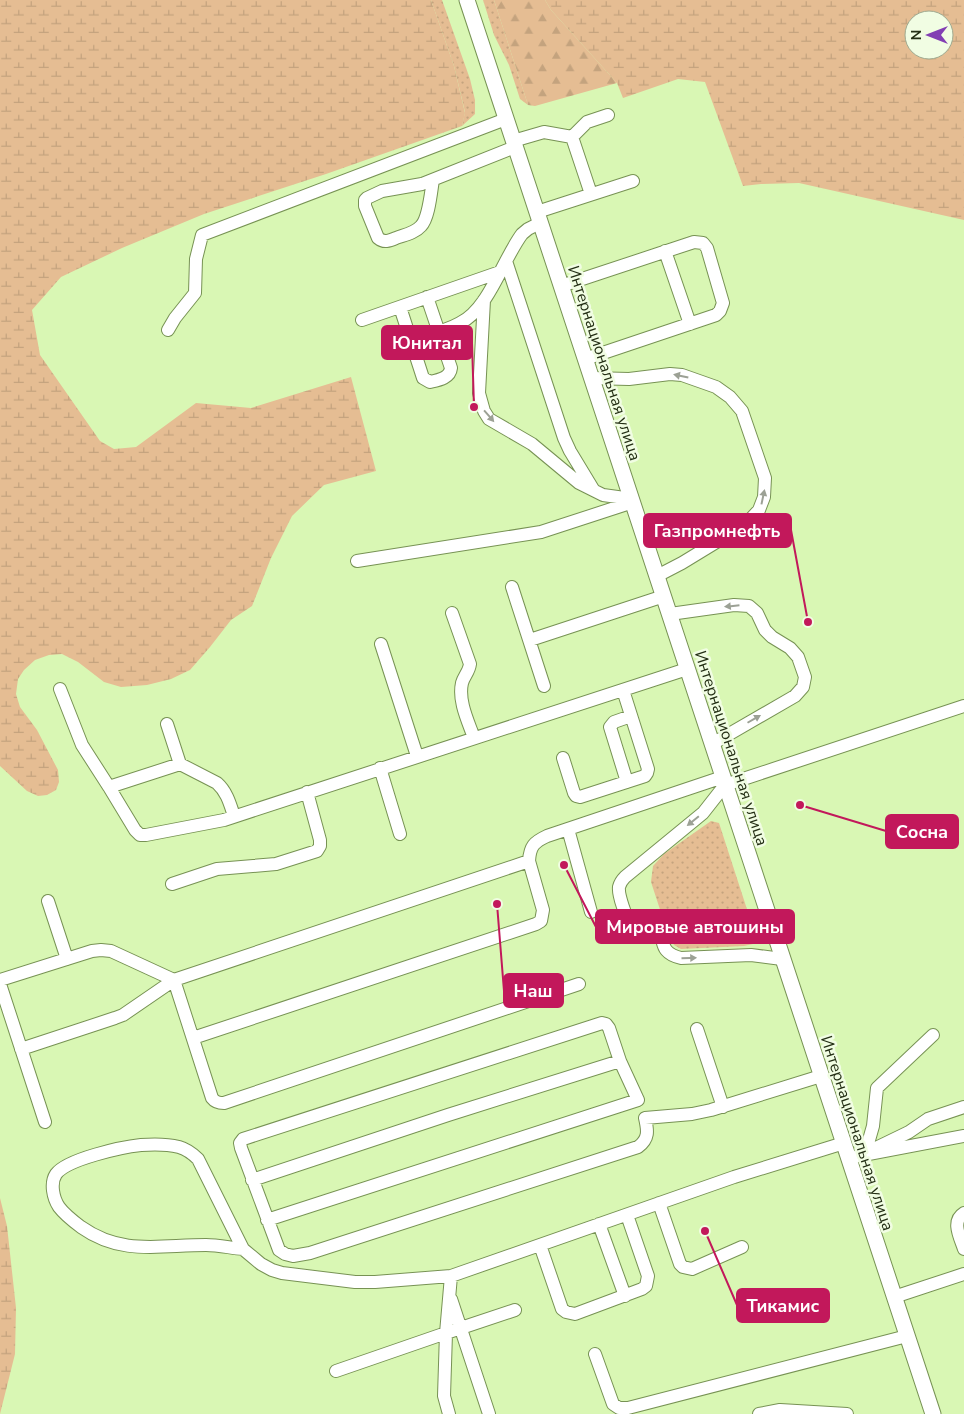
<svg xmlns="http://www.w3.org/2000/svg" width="964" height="1414" font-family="'Nunito Sans',sans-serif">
  <defs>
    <pattern id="grass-dots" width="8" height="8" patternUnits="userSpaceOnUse" patternTransform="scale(1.25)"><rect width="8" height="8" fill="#e5bd93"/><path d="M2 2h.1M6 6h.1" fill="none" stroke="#c4a37e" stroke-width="1.8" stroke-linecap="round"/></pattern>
    <pattern id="forest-firs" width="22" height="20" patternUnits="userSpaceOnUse" patternTransform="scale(1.25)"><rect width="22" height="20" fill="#e5bd93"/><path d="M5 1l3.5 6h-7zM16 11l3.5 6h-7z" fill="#c4a37e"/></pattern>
    <pattern id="wetland-marsh" width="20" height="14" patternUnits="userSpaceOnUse" patternTransform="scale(1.25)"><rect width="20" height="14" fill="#e5bd93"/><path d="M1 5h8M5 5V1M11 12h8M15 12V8" fill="none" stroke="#c4a37e"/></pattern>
  </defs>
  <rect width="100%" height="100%" fill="#d9f7b4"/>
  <!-- grass -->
  <path fill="url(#grass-dots)" d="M431,0H442L470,79L475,100V114L462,126L465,112L454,66Z
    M483,0H494L528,105L520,99L509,65L494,35Z
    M711,821L719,823L756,937V941L753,944L744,946L681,949L674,945L668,934L651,882L653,866L664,854Z"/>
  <!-- forest -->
  <path fill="url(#forest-firs)" d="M494,0H545L551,10L617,83L535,106L528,105Z"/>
  <!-- wetland -->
  <path fill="url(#wetland-marsh)" fill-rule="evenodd" d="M0,0H431L454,66L465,113L462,126L326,174L204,214L122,248L61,277L32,310L40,355L100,441L114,449L136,447L196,403L251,408L351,377L376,471L324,485L292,516L271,558L252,606L231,620L210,647L190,670L171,679L147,685L121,687L104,682L78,662L62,654L49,655L35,660L24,670L18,679L16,694L20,707L37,730L58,770L59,782L56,790L47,795L38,796L27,791L0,766Z
    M545,0H964V220L799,183L761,184L743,186L705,82L678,79L623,98L617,83L551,10ZM914,20H944V50H914Z
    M0,1198L7,1226L16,1308L15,1354L0,1414Z"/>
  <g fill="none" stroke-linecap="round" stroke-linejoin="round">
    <!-- minor casing -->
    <g stroke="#779254" stroke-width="14">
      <path id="minor" d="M572,137L587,122L608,115
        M513,141L544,132L572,137L591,194
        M433,180C431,191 429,218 421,226C415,233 404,235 396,238C389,241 384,243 378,238L365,206V200L367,198L382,191L422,184L515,147
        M537,212L633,181
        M665,251L690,324
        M506,261L564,438L570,451L593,489
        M561,286L694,242L703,243L707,248L723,303L720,311L716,315L585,359
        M484,300L479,393L484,411L489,419L532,444L579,483L603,495L632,499
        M400,307L423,378L430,382C439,380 450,378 451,368L427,297
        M362,320L500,272
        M168,330L175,318L195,293L196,259L202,235L506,119
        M412,340C427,335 446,331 460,323C489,309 503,259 522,234L528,229L540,223
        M591,378L629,379L670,374L682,375L716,387L730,397L742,411L765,478L764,497L759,510L746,524L682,563L657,576
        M357,561L541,532L633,502
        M512,587L544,686
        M452,613L470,664C469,672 464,676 462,683C458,701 468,721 474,738
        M670,614L734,605L749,606L757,613L765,630L772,637L790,648L798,657L805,677L803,687L795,696L712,744
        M530,640L664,596
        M381,644L417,756
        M60,689L82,745L109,787L180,764L217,783C227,792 230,804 234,816
        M167,724L180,764
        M563,758L574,793L576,796L580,797L645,776L647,773L648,769L623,690
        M380,768L400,834
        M627,782L610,727L614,722L631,716
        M109,787L135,830L140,835H146L224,820L687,669
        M568,829L591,912
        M529,861C530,846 534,842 547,836L723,777
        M172,884L217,869L276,864L317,851L320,846V840L307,792
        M48,901L67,959
        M782,959L751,955L681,958C655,952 668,936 655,928C648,923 639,928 632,924C626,920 618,894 619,887C620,883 622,880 625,877L703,813L725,785L964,706
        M0,980L92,951L101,950L111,951L174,980L212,1098C215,1102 218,1103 224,1103L579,984
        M0,984L45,1122
        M697,1029L723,1107
        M21,1049L115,1018L123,1015L174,980L529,861L543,910L541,921L536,924L193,1038
        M876,1148L909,1132L928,1119L964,1107
        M865,1154L873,1126L877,1088L933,1035
        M858,1156L964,1136
        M252,1180L448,1115L620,1061L609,1028L606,1024L602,1023L243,1139L240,1143L241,1148L279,1250L285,1254L293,1256L310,1253L638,1147C649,1139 648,1131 645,1118L692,1114L711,1110L821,1076
        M659,1203L680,1264L683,1267L692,1269L742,1247
        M964,1213C951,1221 960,1237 964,1249
        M267,1220L638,1100L620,1061
        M599,1224L625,1296
        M540,1245L562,1309L566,1312L575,1314L642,1289L646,1286L648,1276L627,1215
        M243,1249C231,1248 218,1245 206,1245C160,1245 122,1256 81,1227C73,1221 65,1215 59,1207C53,1198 50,1183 56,1174C67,1159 122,1147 141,1145C153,1144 167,1144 179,1147C186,1149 192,1153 198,1159L243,1249L261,1264L272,1270L282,1273L355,1282H375L451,1276L734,1177L844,1143
        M894,1297L964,1274
        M451,1299L489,1414
        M595,1354L613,1404L619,1408H628L907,1336
        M336,1371L446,1333L451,1276
        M449,1414L444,1396L446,1333L515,1310
        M759,1414L780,1410L847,1414"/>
    </g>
    <!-- major casing -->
    <g stroke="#779254" stroke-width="17">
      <path id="major" d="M467,0L933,1414"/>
    </g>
    <!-- minor -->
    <use href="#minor" stroke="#fff" stroke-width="12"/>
    <!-- major -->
    <use href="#major" stroke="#fff" stroke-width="15"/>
  </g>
  <!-- one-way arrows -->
  <defs><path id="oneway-solid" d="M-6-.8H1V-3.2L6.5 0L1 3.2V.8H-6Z" transform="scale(1.25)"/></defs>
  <g fill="#9ca195">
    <use href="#oneway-solid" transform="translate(681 376) rotate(-168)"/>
    <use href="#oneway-solid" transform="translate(489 416) rotate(49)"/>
    <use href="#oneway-solid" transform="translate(763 497) rotate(-78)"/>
    <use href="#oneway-solid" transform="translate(732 606) rotate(174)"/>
    <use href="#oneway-solid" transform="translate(754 719) rotate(-30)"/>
    <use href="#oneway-solid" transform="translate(693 821) rotate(141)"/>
    <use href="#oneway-solid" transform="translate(689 958) rotate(-2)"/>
  </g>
  <g text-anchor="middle" stroke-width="5" stroke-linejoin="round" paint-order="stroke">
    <!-- street labels -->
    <g font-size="16" fill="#232e14" stroke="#f1fde3">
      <text transform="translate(605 363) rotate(72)" y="6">Интернациональная улица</text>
      <text transform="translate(732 748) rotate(72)" y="6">Интернациональная улица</text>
      <text transform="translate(858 1133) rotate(72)" y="6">Интернациональная улица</text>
    </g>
  </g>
  <!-- callouts -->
  <path fill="none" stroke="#c2185b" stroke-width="2" d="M474 407L472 343M808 622L791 530M800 805L886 831M564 865L596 927M497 904L504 991M705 1231L737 1305"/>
  <g fill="#c2185b" stroke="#f1fde3" stroke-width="2">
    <circle cx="474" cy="407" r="5"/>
    <circle cx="808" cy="622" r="5"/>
    <circle cx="800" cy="805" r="5"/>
    <circle cx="564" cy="865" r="5"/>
    <circle cx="497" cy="904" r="5"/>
    <circle cx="705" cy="1231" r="5"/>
  </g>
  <g fill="#c2185b" stroke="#c2185b" stroke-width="2">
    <rect x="382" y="326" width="90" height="33" rx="5"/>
    <rect x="644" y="514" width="147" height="33" rx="5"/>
    <rect x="886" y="815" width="72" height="33" rx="5"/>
    <rect x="596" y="910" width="198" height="33" rx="5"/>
    <rect x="504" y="974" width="59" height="33" rx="5"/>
    <rect x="737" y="1289" width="92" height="33" rx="5"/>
  </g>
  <g font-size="18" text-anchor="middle" font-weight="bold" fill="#fff">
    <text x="427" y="349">Юнитал</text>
    <text x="717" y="537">Газпромнефть</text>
    <text x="922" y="838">Сосна</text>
    <text x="695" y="933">Мировые автошины</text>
    <text x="533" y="997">Наш</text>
    <text x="783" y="1312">Тикамис</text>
  </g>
  <!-- north arrow -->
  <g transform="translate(929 35) rotate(270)"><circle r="24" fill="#f1fde3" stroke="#9faa90"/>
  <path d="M0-4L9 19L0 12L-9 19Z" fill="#823fb3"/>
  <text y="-8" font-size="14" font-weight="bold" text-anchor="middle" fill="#232e14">N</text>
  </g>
</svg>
